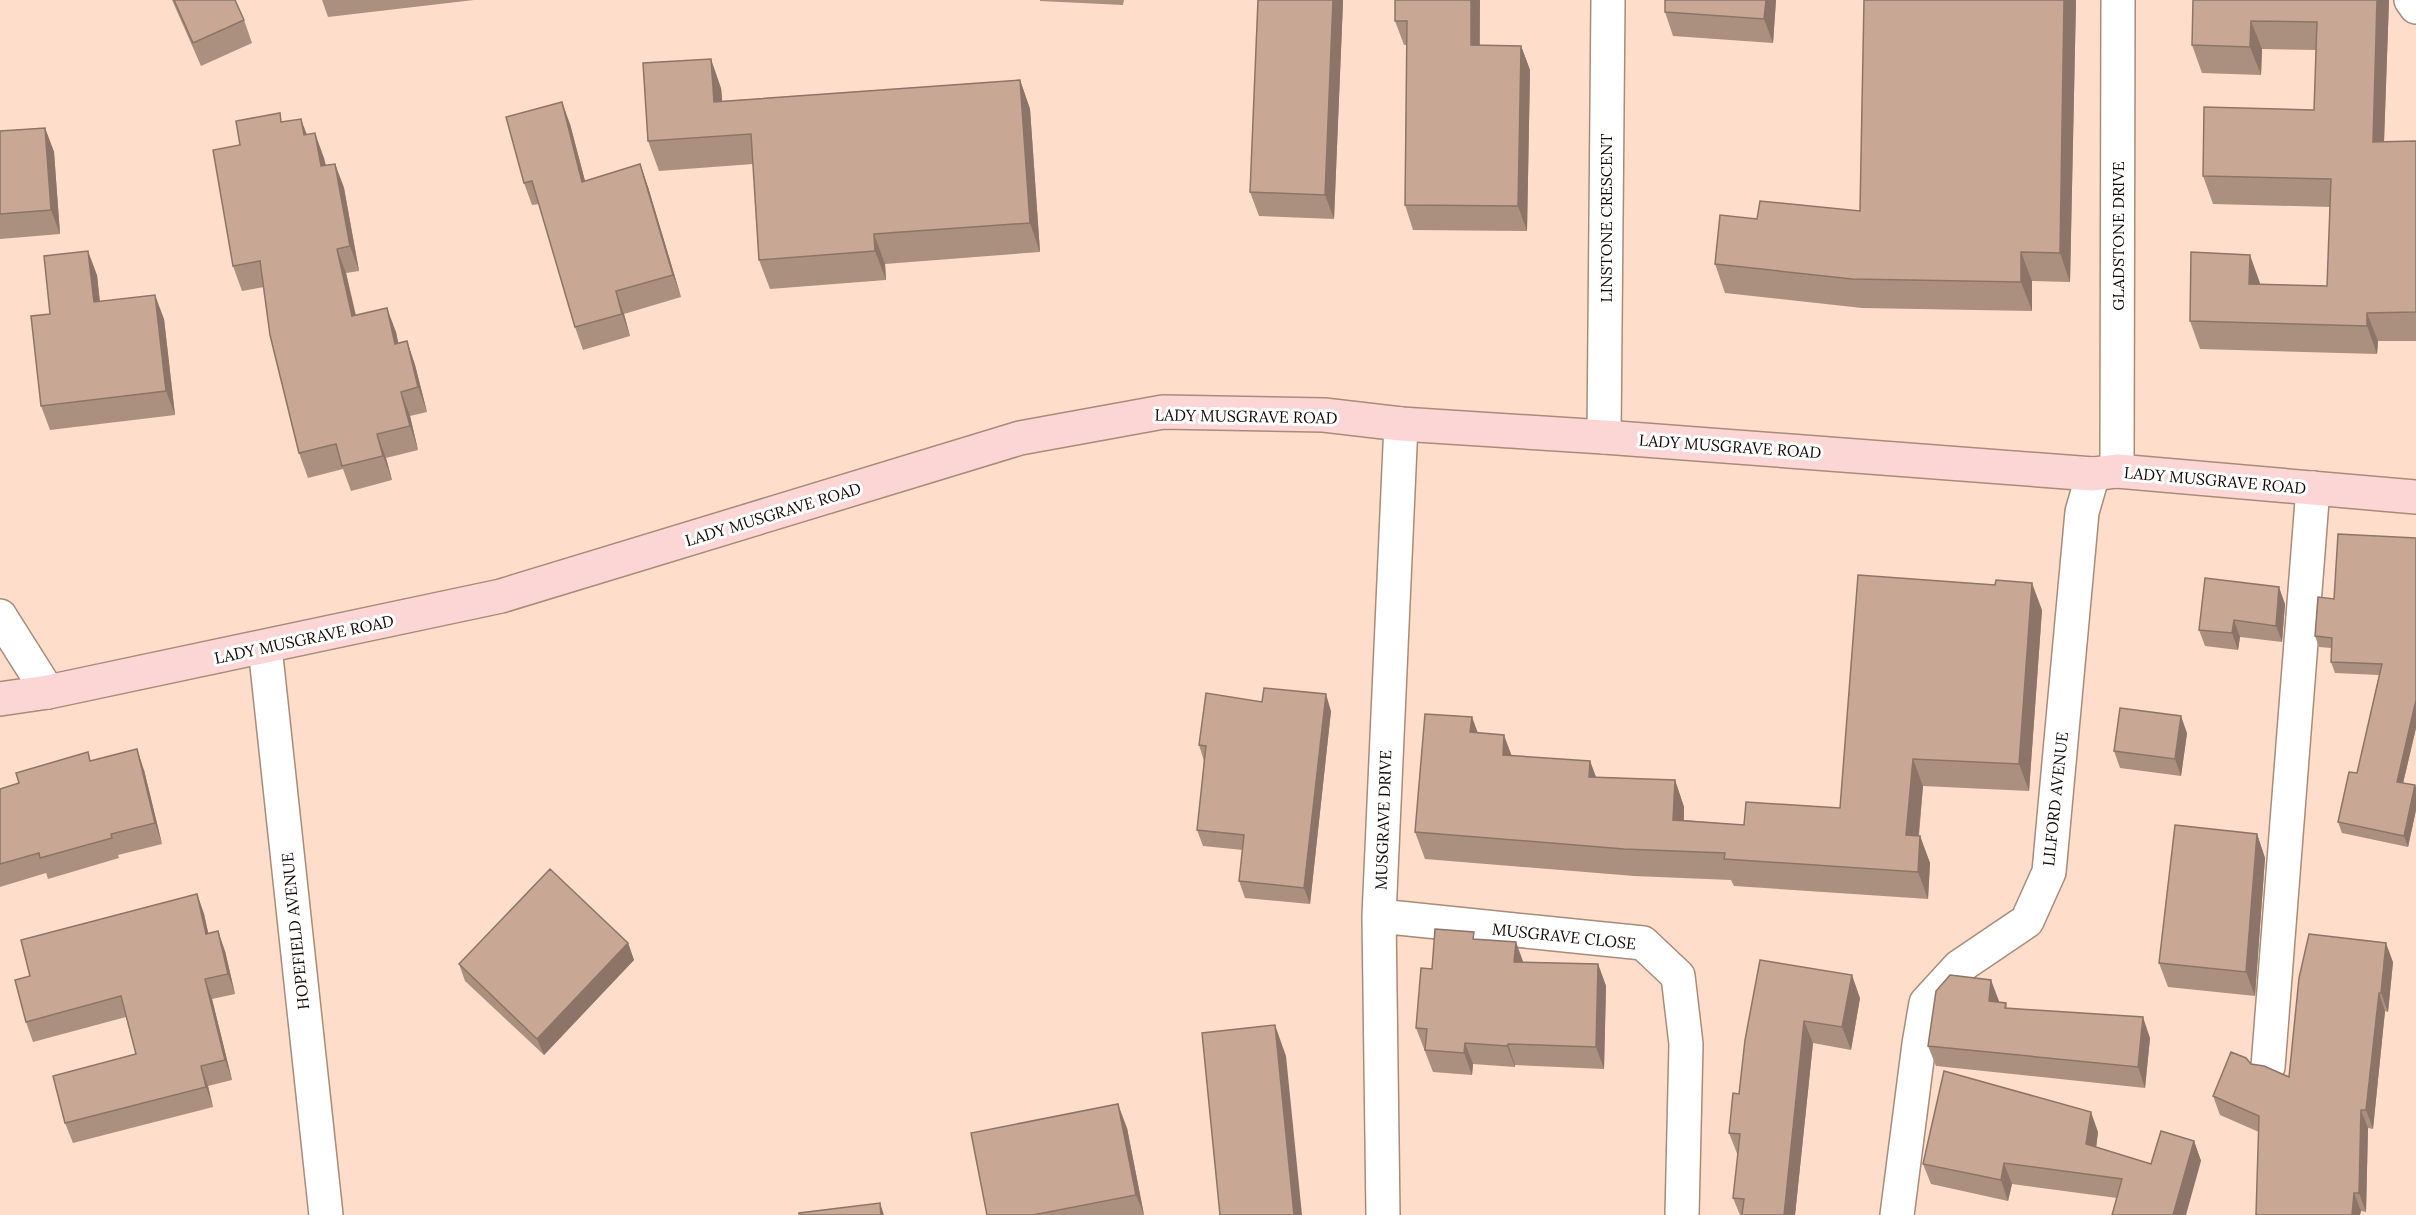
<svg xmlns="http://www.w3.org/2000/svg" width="2416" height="1215" font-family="Lora,serif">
  <rect width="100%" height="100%" fill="#feddcb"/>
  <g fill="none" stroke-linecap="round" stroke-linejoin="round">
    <!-- street casing -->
    <g stroke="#a98b7a" stroke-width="36">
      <path id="street" d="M2411,0L2416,7
        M1604,437L1608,0
        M2117,471L2118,0
        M0,616L48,692
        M265,647L326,1215
        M1379,916L1643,943L1678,976L1686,1044L1682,1215
        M2268,1067L2313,488
        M1383,1215L1379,916L1401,424
        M1897,1215L1919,1044L1926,1003L1959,967L2027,921L2049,872L2082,512L2093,474"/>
    </g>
    <!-- secondary casing -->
    <g stroke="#a98b7a" stroke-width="36">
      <path id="secondary" d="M0,699L48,692L501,596L1020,438L1163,412L1324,415L1401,424L1604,437L2093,474L2117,471L2416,497"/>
    </g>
    <!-- street -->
    <use href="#street" stroke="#fff" stroke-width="33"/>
    <!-- secondary -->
    <use href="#secondary" stroke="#fcd6d5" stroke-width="33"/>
  </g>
  <!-- wall -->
  <path fill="#ac907f" d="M172,0H235L244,20L252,43L201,66Z
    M322,0H474L328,17Z
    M1040,0H1124L1123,5L1040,1Z
    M1395,0H1480V45L1521,46L1530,70L1527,231L1413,230L1405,205L1407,45H1404L1395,21Z
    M1665,0H1776L1773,43L1673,36L1665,12Z
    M2076,0L2070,282L2032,281V311L1862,308L1725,293L1715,264L1757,219L1860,211Z
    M2193,0H2389L2384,142L2416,141V341H2378L2377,354L2200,349L2190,321L2260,283V284L2327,286L2330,207L2213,204L2203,176L2314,110L2316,50L2262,49L2261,75L2202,73L2192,45Z
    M1343,2L1334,219L1259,216L1250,192Z
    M1020,80L1030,109L1040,252L885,264L886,280L770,289L759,260L753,164L659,171L648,141L721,88L722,101Z
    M283,122L307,135L324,158L326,165L335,164L344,188L359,271L346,273L356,315L396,332L398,343L407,341L415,365L427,412L410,416L418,450L386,458L392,480L351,491L343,469L308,478L299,453L264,287L242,291L233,266L240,145Z
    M570,124L585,181L640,164L648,187L681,297L624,314L630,336L583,350L575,327L539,204L532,205L524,183Z
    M45,128L54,152L60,234L0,239V131Z
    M97,275L100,301L164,319L175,415L50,430L41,406L50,314Z
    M2416,538V728L2403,783L2415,785L2416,788V810L2408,847L2342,833L2338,822L2357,773L2379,675L2335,673L2331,662V648L2319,647L2315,636L2334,599Z
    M2285,604L2282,642L2240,637L2238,650L2205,646L2199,630Z
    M2042,610L2029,791L1923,786L1919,836H1920L1930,863L1928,899L1734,886L1731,880L1634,876L1425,859L1415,832L1472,717L1477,733L1512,756L1590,761L1596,777L1675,780L1684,807V820L1744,825L1840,808Z
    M1262,702L1331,711L1310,904L1245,898L1239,881L1243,850L1203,846L1197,830L1204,761L1199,745Z
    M2187,733L2181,776L2120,768L2114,751Z
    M91,761L144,770L162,844L118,855L119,858L48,879L46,873L0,887V789Z
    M2257,834L2265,858L2255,996L2168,987L2159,963Z
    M197,894L204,914L208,933L225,951L235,994L212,999L232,1080L208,1086L213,1107L73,1143L65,1123L136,1054L126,1017L33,1042L26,1022L30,976Z
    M1477,939L1523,962L1598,964L1606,986L1604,1069L1515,1065V1067L1473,1064L1472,1075L1433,1072L1416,1028L1432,969Z
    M628,943L634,960L544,1055L465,981L459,964Z
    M1760,960L1860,998L1851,1050L1813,1043L1795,1215H1740L1733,1198L1738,1156L1729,1133L1739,1094Z
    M2393,962L2388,1012L2385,1011L2373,1129L2368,1128L2366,1212L2361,1211L2360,1215H2256L2259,1132L2220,1115L2213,1096L2251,1064L2289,1077Z
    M1999,1001V1002L2006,1003L2007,1008L2150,1038L2145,1088L1936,1066L1928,1046Z
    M1127,1128L1144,1215H987Z
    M2098,1132L2096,1147L2151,1164L2194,1141L2201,1161L2117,1198L2012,1184L2008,1201L1931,1184L1923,1164Z"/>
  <!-- shaded-wall -->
  <path fill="#8c7568" d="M1333,0H1343V2L1334,219L1325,195Z
    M1471,0H1480L1479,70L1471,45Z
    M1766,0H1776L1773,43L1764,19Z
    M2064,0H2076L2070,282L2060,253Z
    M2377,0H2389L2383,170L2373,142Z
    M2251,21L2262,49L2261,75L2250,47Z
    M1521,46L1530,70L1527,231L1518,206Z
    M711,59L721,88L725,131L714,102Z
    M1020,80L1030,109L1040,252L1030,223Z
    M562,102L570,124L591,204L582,182Z
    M301,119L310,143L304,135Z
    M45,128L54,152L60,234L51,210Z
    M315,133L324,158L330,191L321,166Z
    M335,164L344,188L359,271L350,246Z
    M640,164L648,187L681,297L673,275Z
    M874,234L885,264L886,280L875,251Z
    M337,249L346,273L361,340L352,316Z
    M88,251L97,275L102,326L94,302Z
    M2021,252L2032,281V311L2021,282Z
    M2250,255L2260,283L2259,312L2249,284Z
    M616,291L624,314L630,336L622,314Z
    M155,295L164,319L175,415L166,391Z
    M387,308L396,332L404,368L395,344Z
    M2367,313L2378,341L2377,354L2367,326Z
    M407,341L415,365L427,412L418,387Z
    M401,392L410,416L418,450L410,426Z
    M377,434L386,458L392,480L383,456Z
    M2032,583L2042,610L2029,791L2019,764Z
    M2279,587L2285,604L2282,642L2276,626Z
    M2234,620L2240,637L2238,650L2232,633Z
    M1326,694L1331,711L1310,904L1304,888Z
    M2416,700V728L2401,792L2397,782Z
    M2181,716L2187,733L2181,776L2175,759Z
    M1472,717L1482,744L1470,732Z
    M1504,735L1514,762L1503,755Z
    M137,749L144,770L162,844L155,823Z
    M1913,759L1923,786L1916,862L1906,835Z
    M1590,761L1600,788L1589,777Z
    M1675,780L1684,807L1683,846L1673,820Z
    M2415,785L2416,788V810L2408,847L2404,836Z
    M2257,834L2265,858L2255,996L2246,972Z
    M1920,836L1930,863L1928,899L1918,872Z
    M197,894L204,914L213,954L206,934Z
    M218,931L225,951L235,994L228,974Z
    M1516,942L1524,964L1514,962Z
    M628,943L634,960L544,1055L537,1039Z
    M2386,943L2393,962L2388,1012L2381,993Z
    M1598,964L1606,986L1604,1069L1596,1047Z
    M1852,975L1860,998L1851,1050L1842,1027Z
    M205,979L212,999L232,1080L225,1060Z
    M1991,980L1999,1001L1996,1022L1989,1001Z
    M2379,993L2385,1011L2373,1129L2366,1110Z
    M2143,1017L2150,1038L2145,1088L2138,1067Z
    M1804,1021L1813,1043L1795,1215H1784Z
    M1275,1025L1286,1056L1302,1215H1294Z
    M1465,1043L1473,1064L1472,1075L1464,1053Z
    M1508,1044L1515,1065V1067L1507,1046Z
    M201,1066L208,1086L213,1107L206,1087Z
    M1118,1104L1127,1128L1144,1215L1136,1195Z
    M2361,1110L2368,1128L2366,1212L2359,1193Z
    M2091,1112L2098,1132L2094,1165L2086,1144Z
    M2194,1141L2201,1161L2186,1215H2173Z
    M2004,1163L2012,1184L2008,1201L2001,1180Z
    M2354,1193L2361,1211L2360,1215H2352Z
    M880,1203L884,1215H881Z"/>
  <!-- building -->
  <path fill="#c8a794" stroke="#8c7568" stroke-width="1.5" d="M174,0H235L244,20L193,43Z
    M1258,0H1333L1325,195L1250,192Z
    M1395,0H1471V45L1521,46L1518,206L1405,205L1407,21H1395Z
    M1665,0H1766L1764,19L1665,12Z
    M1864,0H2064L2060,253L2021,252V282L1852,279L1715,264L1720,215L1757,219L1760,201L1860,211Z
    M2193,0H2377L2373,142L2416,141V312L2367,313V326L2190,321L2191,252L2250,255L2249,284L2327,286L2331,179L2203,176L2204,107L2314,110L2317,22L2251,21L2250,47L2192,45Z
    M711,59L714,102L1020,80L1030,223L874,234L875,251L759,260L751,134L648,141L643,63Z
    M562,102L582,182L640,164L673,275L616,291L622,314L575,327L532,181L524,183L506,117Z
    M280,113L281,122L301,119L304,135L315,133L321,166L335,164L350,246L337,249L352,316L387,308L395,344L407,341L418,387L401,392L410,426L377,434L383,456L342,466L336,444L299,453L270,335L260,261L233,266L213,150L240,145L236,121Z
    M45,128L51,210L0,214V131Z
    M88,251L94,302L155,295L166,391L41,406L31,316L50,314L44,256Z
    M2338,534L2416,538V700L2397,782L2415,785L2404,836L2338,822L2349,772L2357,773L2382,664L2331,662L2332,638L2315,636L2318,597L2334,599Z
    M1858,575L1995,585L1996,580L2032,583L2019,764L1913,759L1906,835L1920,836L1918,872L1724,859L1725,853L1624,849L1415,832L1425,714L1472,717L1470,732L1504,735L1503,755L1590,761L1589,777L1675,780L1673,820L1744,825L1746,802L1840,808Z
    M2205,578L2279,587L2276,626L2234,620L2232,633L2199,630Z
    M1264,688L1326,694L1304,888L1239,881L1244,835L1197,830L1206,746L1199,745L1206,693L1262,702Z
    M2120,708L2181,716L2175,759L2114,751Z
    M137,749L155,823L111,834L112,838L40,858L39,853L0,864V789L19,783L16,773L88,752L90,761Z
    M2175,825L2257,834L2246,972L2159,963Z
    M550,869L628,943L537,1039L459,964Z
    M197,894L206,934L218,931L228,974L205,979L225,1060L201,1066L206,1087L65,1123L53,1076L136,1054L121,996L26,1022L15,980L30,976L21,940Z
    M1435,929L1474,932L1473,939L1516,942L1514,962L1598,964L1596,1047L1508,1044L1507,1046L1465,1043L1464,1053L1425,1050L1427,1029L1416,1028L1421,968L1432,969Z
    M2309,934L2386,943L2381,993H2379L2366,1110H2361L2359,1193H2354L2352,1215H2256L2259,1116L2213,1096L2231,1052L2246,1058L2251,1064L2264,1066L2289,1077L2299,978Z
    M1760,960L1852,975L1842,1027L1804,1021L1784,1215H1742L1744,1199L1733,1198L1740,1134L1729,1133L1733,1093L1739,1094L1745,1040Z
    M1950,975L1991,980L1989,1001L2006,1003L2005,1008L2143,1017L2138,1067L1928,1046L1936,991Z
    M1275,1025L1294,1215H1220L1202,1033Z
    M1944,1071L2091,1112L2086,1144L2151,1164L2161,1131L2194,1141L2173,1215H2112L2122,1179L2004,1163L2001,1180L1923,1164Z
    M1118,1104L1136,1195L1033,1215H987L971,1133Z
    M880,1203L881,1215H799V1213Z"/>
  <g text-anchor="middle" stroke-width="6" stroke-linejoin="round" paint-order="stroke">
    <!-- street labels -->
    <g font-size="16" fill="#130904" stroke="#fff">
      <text transform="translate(1606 218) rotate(-90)" y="6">LINSTONE CRESCENT</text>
      <text transform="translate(2118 236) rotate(-90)" y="6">GLADSTONE DRIVE</text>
      <text transform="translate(1246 416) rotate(1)" y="6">LADY MUSGRAVE ROAD</text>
      <text transform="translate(1730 446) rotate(4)" y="6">LADY MUSGRAVE ROAD</text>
      <text transform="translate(2215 480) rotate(5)" y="6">LADY MUSGRAVE ROAD</text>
      <text transform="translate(773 514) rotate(-17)" y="6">LADY MUSGRAVE ROAD</text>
      <text transform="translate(304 639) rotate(-12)" y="6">LADY MUSGRAVE ROAD</text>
      <text transform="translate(2055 799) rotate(-84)" y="6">LILFORD AVENUE</text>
      <text transform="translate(1383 820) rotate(-88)" y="6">MUSGRAVE DRIVE</text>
      <text transform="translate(295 931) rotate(-96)" y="6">HOPEFIELD AVENUE</text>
      <text transform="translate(1564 936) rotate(6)" y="6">MUSGRAVE CLOSE</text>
    </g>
  </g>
</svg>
